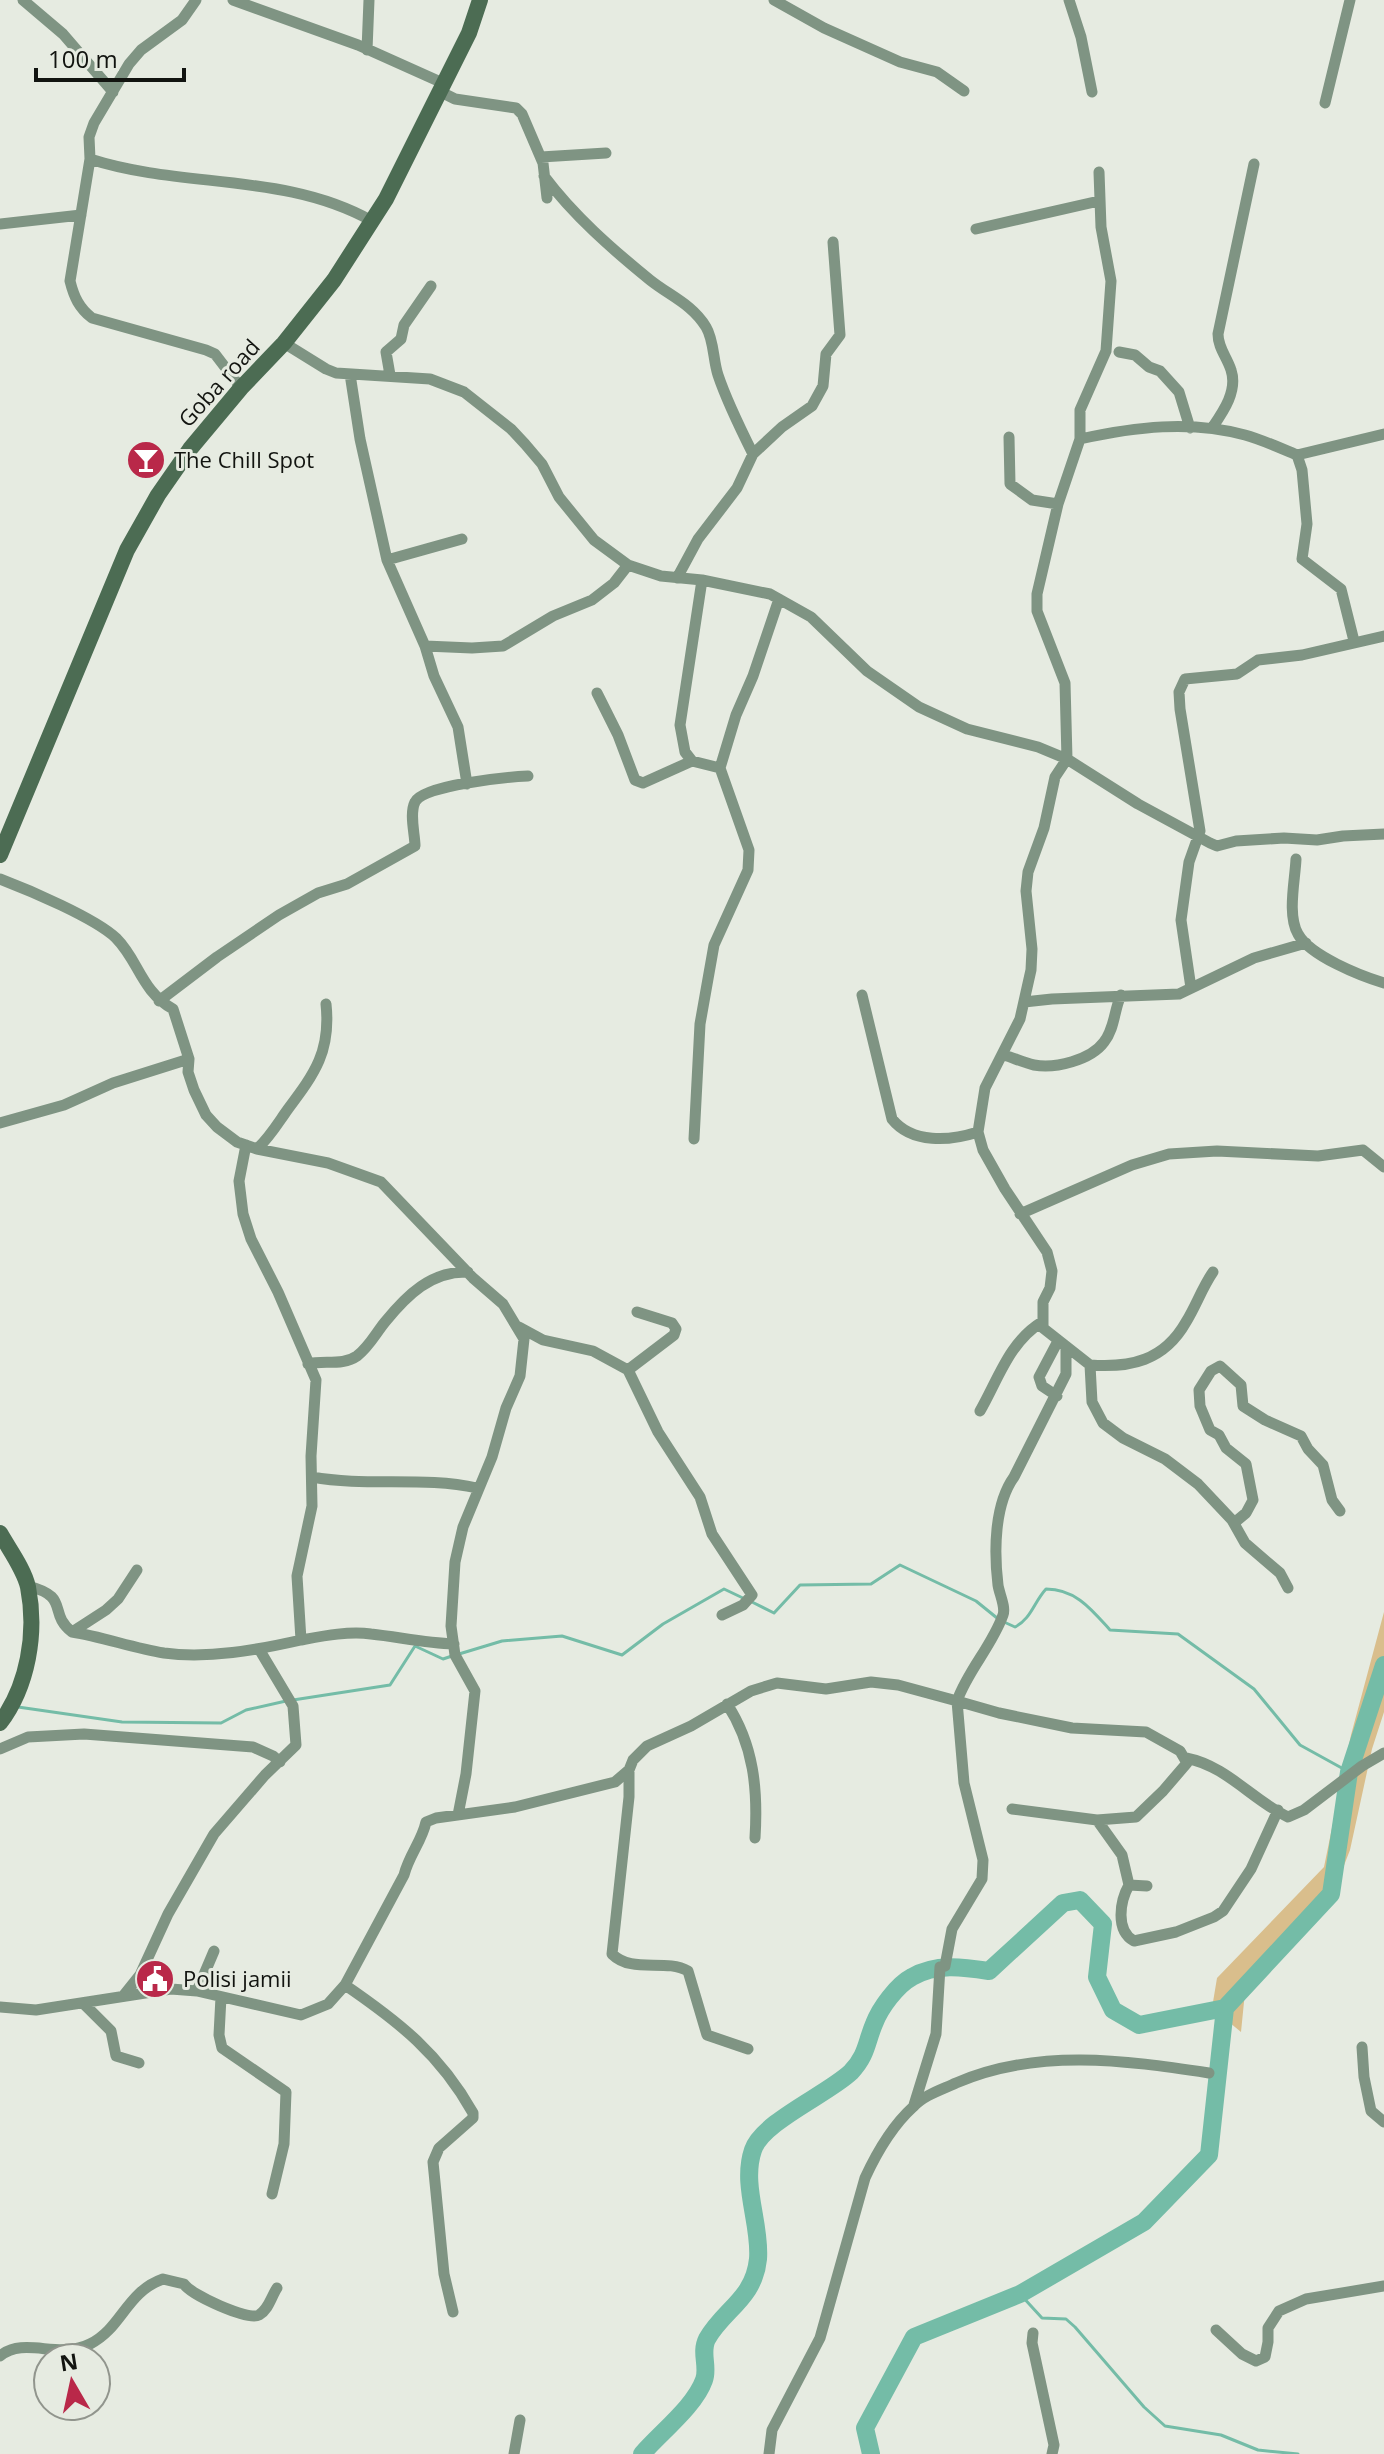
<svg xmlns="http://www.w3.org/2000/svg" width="1384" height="2454" font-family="'Open Sans',sans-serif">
  <rect width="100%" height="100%" fill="#e6ebe1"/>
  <!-- green -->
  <path fill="#d9be8c" d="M1384,1612V1712L1372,1749L1350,1850L1327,1909L1245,1992L1241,2032L1212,2008L1217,1978L1324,1867L1351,1735Z"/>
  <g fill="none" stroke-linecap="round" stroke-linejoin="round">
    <!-- stream -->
    <path stroke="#74bca7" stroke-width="3" d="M752,1602L774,1613L800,1585L871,1584L900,1565L976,1601L997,1618
      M1004,1622L1015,1627C1031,1619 1034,1602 1046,1589C1076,1589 1092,1610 1110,1630L1178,1634L1254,1689L1300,1745L1349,1772
      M459,1654L502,1641L562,1636L622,1655L663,1624L724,1589L745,1599
      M293,1700L390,1685L415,1646L443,1659L452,1656
      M18,1707L122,1722L221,1723L246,1710L286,1701
      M1020,2294L1042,2318L1066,2319L1075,2327L1144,2407L1165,2426L1221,2435L1258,2450L1298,2454"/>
    <!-- river -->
    <path stroke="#74bca7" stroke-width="18" d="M642,2454C660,2433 695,2406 704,2380C709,2367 700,2353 707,2339C724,2309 754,2299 758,2259C761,2224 741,2185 753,2150C762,2122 828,2094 851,2072C867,2055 866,2043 874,2024C880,2008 897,1985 912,1977C936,1963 963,1967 989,1971L1063,1903L1080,1900L1103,1924L1097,1977L1113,2010L1139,2025L1225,2008
      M871,2454L865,2428L914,2337L1020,2294L1144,2222L1209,2155L1225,2008L1331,1894L1349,1772L1384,1665"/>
    <!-- minor -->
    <path stroke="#7f9483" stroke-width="11" d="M23,0L63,34L113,92
      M196,0L182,20L141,50L129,64L94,123L89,137L90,159L70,281C74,297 79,308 92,318L206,350L215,354L241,388
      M233,0L358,45L445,84
      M774,0L824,28L900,62L937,72L964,91
      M1069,0L1081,37L1092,92
      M367,50L369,0
      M441,92L455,99L516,108L522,114L543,163L547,198
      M1325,103L1350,0
      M541,157L606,153
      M90,159C183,189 285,172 372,221
      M1099,172L1101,227L1111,281L1106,351L1080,410V439L1058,504L1037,594V611L1065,683L1067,759L1055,777L1044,828L1028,872L1026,891L1032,949L1031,970L1020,1019L985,1088L978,1132L983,1150L1005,1189L1047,1252L1052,1271L1050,1288L1043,1302V1328L1090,1365L1092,1402L1103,1423L1123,1438L1165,1459L1198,1484L1232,1520L1245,1543L1280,1573L1288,1588
      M544,176C574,216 612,249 650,280C670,296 692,304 706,327C714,340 713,360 718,375C727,402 740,428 753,454
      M0,224L81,215
      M976,229L1099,201
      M284,343L326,369L336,373L430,379L464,392L511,429L525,444L542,464L559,497L594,540L628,565L661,576L702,580L770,594L811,617L867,671L919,707L967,729L1038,747L1067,759L1138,804L1210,843L1217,846L1236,841L1284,838L1317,840L1343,836L1384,834
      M1119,352L1135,355L1149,367L1160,371L1179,392L1190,428
      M350,374L360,439L387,560L425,646L434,676L458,727L467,784
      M390,375L386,352L401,339L404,325L431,286
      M1212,428C1223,412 1238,391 1231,370C1227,357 1218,348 1218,334L1254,164
      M1009,437L1010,484L1032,500L1058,504
      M1080,439C1135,427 1190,420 1245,435C1263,440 1280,448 1297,455L1302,470L1307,524L1302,559L1341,589L1354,641
      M1297,455L1384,434
      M387,560L462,539
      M677,578L698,539L737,488L753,454L782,427L812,406L823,386L826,354L840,335L833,242
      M702,580L680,725L685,752L692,761L720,768
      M425,646L472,648L503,646L553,616L592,600L614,583L628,565
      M597,693L618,735L635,780L643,783L692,761
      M1296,859C1295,881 1287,915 1298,934C1310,956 1361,976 1384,983
      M0,879C29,890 95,918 116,938C139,961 141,991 173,1009L189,1059L188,1072L194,1090L206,1115L217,1127L237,1142L257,1149L328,1163L381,1182L473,1278L503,1304L524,1339L520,1376L506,1408L492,1457L463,1527L455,1562L451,1626L455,1655L475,1691L466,1774L458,1815
      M1191,988L1181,920L1189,862L1200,831L1180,709L1179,692L1185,679L1237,674L1258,660L1302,655L1384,636
      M862,995L892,1119C912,1144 950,1141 978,1132
      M159,1001L217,957L279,915L318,893L347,884L415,846C415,834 409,814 415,802C423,785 508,777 528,776
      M1024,1002L1052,999L1179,994L1254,958L1306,943
      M1004,1055C1014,1058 1024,1063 1034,1065C1055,1069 1091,1060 1104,1042C1115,1028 1114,1010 1121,995
      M0,1123L64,1105L113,1083L189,1059
      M694,1139L700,1024L714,945L748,870L749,850L720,768L736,715L753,676L779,599
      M257,1149C270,1137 278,1123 288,1109C315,1073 331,1051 326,1004
      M1020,1214L1132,1165L1169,1154L1217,1151L1318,1156L1363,1150L1384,1167
      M519,1327L543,1340L593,1351L628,1370L658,1432L700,1497L712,1534L752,1595L743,1605L722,1615
      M308,1364C323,1360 343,1366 357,1356C369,1347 376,1333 385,1322C407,1295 431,1271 468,1272
      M1090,1365C1130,1368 1164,1361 1186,1322C1196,1306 1202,1288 1213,1272
      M628,1370L674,1335L676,1329L672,1323L637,1312
      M1057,1396L1042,1386L1039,1377L1058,1341
      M980,1411C998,1380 1009,1342 1042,1322
      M312,1477C367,1487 423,1476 477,1488
      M1234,1523L1246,1513L1253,1500L1246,1464L1226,1448L1219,1435L1210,1430L1200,1406L1199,1390L1211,1371L1220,1366L1241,1385L1243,1406L1265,1420L1301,1436L1308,1449L1323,1465L1332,1500L1340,1511
      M28,1586C71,1597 47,1612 72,1632C103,1637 133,1648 164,1653C208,1659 257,1650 301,1640L297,1576L312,1506L311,1456L316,1380L278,1292L251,1239L243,1214L239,1181L246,1145
      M72,1632L106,1610L118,1599L137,1570
      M301,1640C323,1636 348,1631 371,1634C399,1637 425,1643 454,1644
      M727,1704C754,1745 758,1790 755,1838
      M0,1749L28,1737L84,1734L253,1747L273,1756L280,1762
      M1186,1758C1227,1766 1252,1800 1288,1817L1304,1810L1362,1766L1384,1753
      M629,1770V1797L612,1954C632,1974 665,1958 688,1971L707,2035L748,2049
      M1012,1809L1097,1820L1136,1817L1163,1791L1187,1763L1180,1751L1146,1732L1072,1728L999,1713L957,1701C968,1670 992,1646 1003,1615C1006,1607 999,1593 998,1585C994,1552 994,1505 1014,1477L1066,1374V1347
      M1097,1820L1122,1855L1129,1885L1147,1886
      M1129,1885C1120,1901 1115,1930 1134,1941L1176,1932L1214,1917L1223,1911L1251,1869L1278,1810
      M345,1985C399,2022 440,2054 473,2113V2118L439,2148L433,2162L444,2274L453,2312
      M197,1991L214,1951
      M124,1995L140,1975L168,1914L214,1834L265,1775L296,1745L293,1706L259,1649
      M221,1997L219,2035L222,2048L286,2092L284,2144L272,2194
      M84,2004L111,2031L116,2056L139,2063
      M0,2007L36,2010L171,1989L197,1991L301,2015L328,2004L345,1985L404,1875C409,1855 422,1841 426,1822L436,1818L515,1807L615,1782L629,1770L633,1760L647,1746L691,1726L751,1691L777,1683L826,1689L871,1682L898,1685L957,1701L964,1783L983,1860L982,1879L952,1929L945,1966L940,1967L936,2034L914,2105
      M1362,2047L1364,2077L1371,2111L1384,2122
      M1216,2330L1242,2354L1256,2361L1265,2357L1268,2342V2328L1279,2311L1306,2299L1384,2286
      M1033,2333L1032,2343L1054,2445L1052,2454
      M0,2356C25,2336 58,2360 90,2344C122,2328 126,2292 163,2279L184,2284C191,2295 248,2321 259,2315C269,2309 271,2297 277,2288
      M514,2454L520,2420
      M769,2454L772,2430L820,2338L865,2178C877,2152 892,2126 913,2107C924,2095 941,2090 956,2083C1037,2048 1124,2060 1209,2073"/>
    <!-- secondary -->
    <path stroke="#4c6c53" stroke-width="16" d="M0,855L127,550L158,495L190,449L241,388L284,343L334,280L386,199L469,33L480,0
      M0,1533C9,1549 24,1569 28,1587C37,1633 28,1686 0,1723"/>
  </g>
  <!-- icons -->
  <defs>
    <g id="bar-disc" transform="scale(2)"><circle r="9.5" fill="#b92849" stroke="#e6ebe1"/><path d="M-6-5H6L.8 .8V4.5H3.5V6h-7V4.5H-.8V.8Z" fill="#fff"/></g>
    <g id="civic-disc" transform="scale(2)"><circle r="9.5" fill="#b92849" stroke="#e6ebe1"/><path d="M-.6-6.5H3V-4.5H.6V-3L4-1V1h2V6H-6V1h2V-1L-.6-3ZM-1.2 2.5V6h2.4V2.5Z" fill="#fff"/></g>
  </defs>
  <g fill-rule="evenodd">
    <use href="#bar-disc" x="146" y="460"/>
    <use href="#civic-disc" x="155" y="1979"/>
  </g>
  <g text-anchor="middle" stroke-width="6" stroke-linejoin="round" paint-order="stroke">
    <!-- street labels -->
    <g font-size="22" fill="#121410" stroke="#e6ebe1">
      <text transform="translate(219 383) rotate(-48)" y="8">Goba road</text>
    </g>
    <!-- poi labels -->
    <g font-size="22" fill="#121410" stroke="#e6ebe1" text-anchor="start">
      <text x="174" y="468">The Chill Spot</text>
      <text x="183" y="1987">Polisi jamii</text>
    </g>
  </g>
  <!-- north arrow -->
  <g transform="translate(72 2382) rotate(351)"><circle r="38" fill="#e6ebe1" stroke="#91958d" stroke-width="2"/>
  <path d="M0-6L14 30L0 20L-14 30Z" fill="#b92849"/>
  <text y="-12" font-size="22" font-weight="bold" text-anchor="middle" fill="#121410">N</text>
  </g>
  <!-- scale -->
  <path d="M36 68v12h148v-12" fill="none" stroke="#121410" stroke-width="4"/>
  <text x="48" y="68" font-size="24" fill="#121410" stroke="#e6ebe1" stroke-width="6" paint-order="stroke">100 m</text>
</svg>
